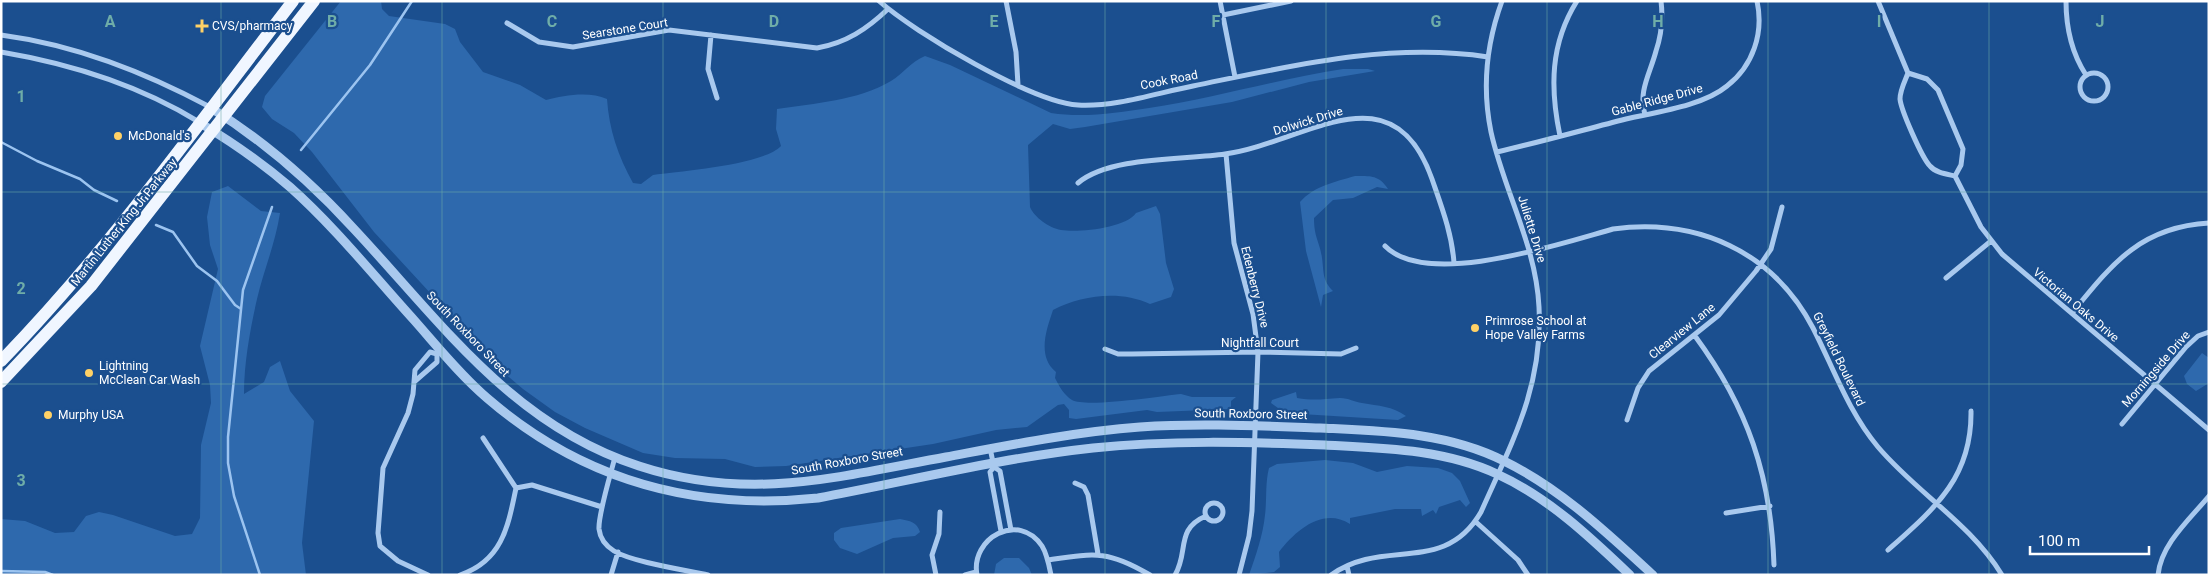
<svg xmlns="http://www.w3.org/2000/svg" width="2210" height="576" font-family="Roboto,sans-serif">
  <rect width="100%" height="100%" fill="#1b4f8f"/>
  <!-- green -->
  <path fill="#2e69ad" d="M341,1H381L382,9L389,16L445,24L455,29L460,42L483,72L520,85L546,100C564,95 590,91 607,99C609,129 618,156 633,183L641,184L653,175C682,171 763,165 781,146L776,129L777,109C815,103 857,101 891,81C904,73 909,63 925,56L950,65L1051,113C1083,118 1117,113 1149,108C1214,98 1278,79 1343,69H1368L1375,71L1309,82L1232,102L1085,127L1070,129L1053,124L1028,145L1030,207C1034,217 1049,228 1061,230C1078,233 1126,228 1136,213L1156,206L1160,214L1166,263L1174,289L1171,297L1150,304C1120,290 1082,295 1053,310C1046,331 1037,356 1056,372L1055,378C1059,386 1064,395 1072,400C1086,408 1161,396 1181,394L1192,397H1236L1231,401V409L1157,412L1147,410L1076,419L1069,418V410L1064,404L1058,405L1027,427L996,430L933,444L786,466L755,467L725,459L675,458L643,453L585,428L555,412L523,389L503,372L374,232L312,152L294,133L272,119L262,107L265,96Z
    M1355,176C1371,176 1379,175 1388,189L1377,187L1353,198L1333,200L1314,218C1314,238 1320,242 1322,258C1324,272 1322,280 1333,291L1323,295L1321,307L1306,251L1300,202C1314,186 1335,182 1355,176Z
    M228,186L261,211L280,213C275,245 264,269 257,299C250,330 244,363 244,394L264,382L270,367L280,361L290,391L314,421L302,543L306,575H1V519L25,521L55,533L74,532L86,516L99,512L113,515L175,536L192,534L200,518L201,445L211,403L210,385L200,346L218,269L210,245L207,217L212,192Z
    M2202,353L2209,358V383L2196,391L2187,384L2184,376Z
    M1296,392L1297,398C1314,401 1323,399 1340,398C1349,398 1354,402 1362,403C1379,406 1392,406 1406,416L1398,420L1285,413L1271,403L1272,400Z
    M1325,460L1353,463L1377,472L1407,466L1438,468L1452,473L1460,481L1470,503L1466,507L1460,500L1439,507L1436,514L1433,510L1422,516L1421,509H1395L1350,518V524C1323,507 1296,530 1279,552L1280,567L1274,572L1249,575C1256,555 1263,535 1265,515C1267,499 1265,484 1269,468L1277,464Z
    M900,519C910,521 917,522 920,532L915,536L893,538L857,554L840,548L834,540V533L841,528Z
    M1004,558H1019L1029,568L1032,575H994L996,564Z"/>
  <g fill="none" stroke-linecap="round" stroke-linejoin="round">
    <!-- stream -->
    <path stroke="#9cc4f0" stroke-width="2.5" d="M1,142L37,161L80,179L94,190L117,201
      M301,150L370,65L412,1
      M156,225L173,232L197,266L217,281L235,305L241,309
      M1,571L45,572L53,575
      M260,575L234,496L228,463V437L243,290L272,207"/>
    <!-- minor -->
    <path stroke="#a9c9ee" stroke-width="5" d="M879,1C915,33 1032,102 1078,105C1116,107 1157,93 1193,86C1291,66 1388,42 1488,57
      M1006,1L1016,52L1018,85
      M1220,1L1235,77
      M1878,1L1908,73C1905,81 1900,90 1900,99C1901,110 1922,158 1930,166C1936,173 1946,174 1955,176
      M2066,1C2066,28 2071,52 2086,75
      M1223,15L1291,1
      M507,23L539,42L573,47L669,30L817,48C846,43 867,29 888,9
      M1,35C76,45 144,72 210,107
      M711,35L708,69L717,98
      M1,52C72,64 139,85 199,122
      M2080 87a14 14 0 1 1 28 0a14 14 0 1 1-28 0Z
      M1908,73L1927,79L1938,90L1963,149L1961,165L1955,176
      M1645,115C1638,91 1650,74 1656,51C1661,36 1663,17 1661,1
      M1560,136C1550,88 1550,44 1577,1
      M1497,152C1540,142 1583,130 1626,119C1656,112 1703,106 1727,86C1753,66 1764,33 1757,1
      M1226,154L1234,243L1253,314L1258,352L1252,511L1249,536L1239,575
      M1955,176L1981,227L2002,254L2209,430
      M1078,183C1110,156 1185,160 1225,154C1305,143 1392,66 1432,179C1442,208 1452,234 1454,263
      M1385,246C1427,289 1562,243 1613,229C1697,218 1773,251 1813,328C1834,369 1848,411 1878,447C1917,493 1970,523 2002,575
      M1946,278L1991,241
      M2072,313C2112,264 2140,227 2209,223
      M1695,336C1748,408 1771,476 1774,565
      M1105,349L1118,354H1132L1258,352L1341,354L1356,348
      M414,382L437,362V354L439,352
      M1627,420L1638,388L1649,371L1719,315L1756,271L1771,249L1782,207
      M2122,424L2186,347L2198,336L2209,332
      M990,448L994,467L990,472L1001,531
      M615,457C611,473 598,515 599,529C600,538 606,546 614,551C632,562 685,570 708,575
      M994,467L1000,471L1011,530
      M1075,483L1084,487L1088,495L1098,554
      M516,488L532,485L602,507
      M1205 512a9 9 0 1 1 18 0a9 9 0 1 1-18 0Z
      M1726,513L1770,506
      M1476,522L1518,560L1528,575
      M1888,550C1934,509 1972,478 1971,411
      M1048,560C1095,553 1108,550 1150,575
      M1347,566L1349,575
      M428,575L398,561L380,546L378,533L383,468L408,413L413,394L415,370L430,352L437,354
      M460,575C502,561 508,527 516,488L483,438
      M611,575L618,552
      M936,575L932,555L939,534L940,512
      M965,575L976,572
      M977,575C970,538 1019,511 1042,546C1047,554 1049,565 1051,575
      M1175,575C1189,552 1175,529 1206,516
      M1331,575C1384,537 1444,576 1481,512C1512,442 1543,387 1539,307C1536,245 1504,191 1491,132C1482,88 1487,42 1502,1
      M2158,575C2161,544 2190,519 2209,496"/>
    <!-- tertiary -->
    <path stroke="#a9c9ee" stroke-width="9" d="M211,108C264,141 311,182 354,229C441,322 512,425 639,466C749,502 837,477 946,457C1010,445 1074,432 1140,427C1200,423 1260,426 1320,428C1382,431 1447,432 1504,461C1561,489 1606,532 1653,575
      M200,123C232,142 262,163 290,187C335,227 374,276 414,320C437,346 460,375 487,398C582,480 694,511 818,498C909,481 1001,458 1093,448C1170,440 1247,442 1325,445C1382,448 1444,449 1497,474C1549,498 1589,536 1630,575"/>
    <!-- primary -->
    <path stroke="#f0f6ff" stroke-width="12" d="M1,361C109,250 199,123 293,1
      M1,382L91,286L314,1"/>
  </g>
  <!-- grid -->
  <path fill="none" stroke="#6fada8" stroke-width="1" stroke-opacity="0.55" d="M221,1V575M442,1V575M663,1V575M884,1V575M1105,1V575M1326,1V575M1547,1V575M1768,1V575M1989,1V575M1,192H2209M1,384H2209"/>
  <!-- markers -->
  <g fill="#ffd166" stroke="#1b4f8f" stroke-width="2">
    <path d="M199.5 18.5h5v5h5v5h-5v5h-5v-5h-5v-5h5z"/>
    <circle cx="118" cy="136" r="5"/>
    <circle cx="1475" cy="328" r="5"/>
    <circle cx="89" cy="373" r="5"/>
    <circle cx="48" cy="415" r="5"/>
  </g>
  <g text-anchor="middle" stroke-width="4.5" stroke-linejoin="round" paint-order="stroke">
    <!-- poi labels -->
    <g font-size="12" fill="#fff" stroke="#1b4f8f" text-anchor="start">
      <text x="212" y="30">CVS/pharmacy</text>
      <text x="128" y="140">McDonald's</text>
      <text x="1485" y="325">Primrose School at<tspan x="1485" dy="14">Hope Valley Farms</tspan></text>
      <text x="99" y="370">Lightning<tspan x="99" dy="14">McClean Car Wash</tspan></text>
      <text x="58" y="419">Murphy USA</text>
    </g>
    <!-- street labels -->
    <g font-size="12" fill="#fff" stroke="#1b4f8f">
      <text transform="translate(625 29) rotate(-9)" y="4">Searstone Court</text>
      <text transform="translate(1169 80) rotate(-11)" y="4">Cook Road</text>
      <text transform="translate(1657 100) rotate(-15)" y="4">Gable Ridge Drive</text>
      <text transform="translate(1308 121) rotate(-17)" y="4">Dolwick Drive</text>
      <text transform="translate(124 222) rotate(-51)" y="4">Martin Luther King Jr Parkway</text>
      <text transform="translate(1532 229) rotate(73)" y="4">Juliette Drive</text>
      <text transform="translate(1255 287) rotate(76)" y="4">Edenberry Drive</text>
      <text transform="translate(2076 305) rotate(40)" y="4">Victorian Oaks Drive</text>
      <text transform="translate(1682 331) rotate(-39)" y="4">Clearview Lane</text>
      <text transform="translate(468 334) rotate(46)" y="4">South Roxboro Street</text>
      <text x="1260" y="347">Nightfall Court</text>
      <text transform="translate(1839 359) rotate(64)" y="4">Greyfield Boulevard</text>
      <text transform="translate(2156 369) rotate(-49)" y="4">Morningside Drive</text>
      <text transform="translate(1251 414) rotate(1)" y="4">South Roxboro Street</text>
      <text transform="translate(847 461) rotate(-10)" y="4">South Roxboro Street</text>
    </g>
  </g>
  <g font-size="16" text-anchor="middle" font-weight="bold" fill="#6fada8" stroke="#1b4f8f" stroke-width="4.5" stroke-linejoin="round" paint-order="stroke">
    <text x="110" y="27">A</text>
    <text x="332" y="27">B</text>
    <text x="552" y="27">C</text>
    <text x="774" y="27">D</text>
    <text x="994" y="27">E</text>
    <text x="1216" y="27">F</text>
    <text x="1436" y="27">G</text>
    <text x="1658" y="27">H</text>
    <text x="1879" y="27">I</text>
    <text x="2100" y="27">J</text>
    <text x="21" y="102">1</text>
    <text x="21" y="294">2</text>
    <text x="21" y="486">3</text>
  </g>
  <!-- border -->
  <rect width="2210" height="576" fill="none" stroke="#ffffff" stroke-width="5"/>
  <!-- scale -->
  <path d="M2030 546v8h119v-8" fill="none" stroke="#ffffff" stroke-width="2.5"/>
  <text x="2038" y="546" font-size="15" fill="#ffffff" stroke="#1b4f8f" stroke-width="4" paint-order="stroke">100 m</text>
</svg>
